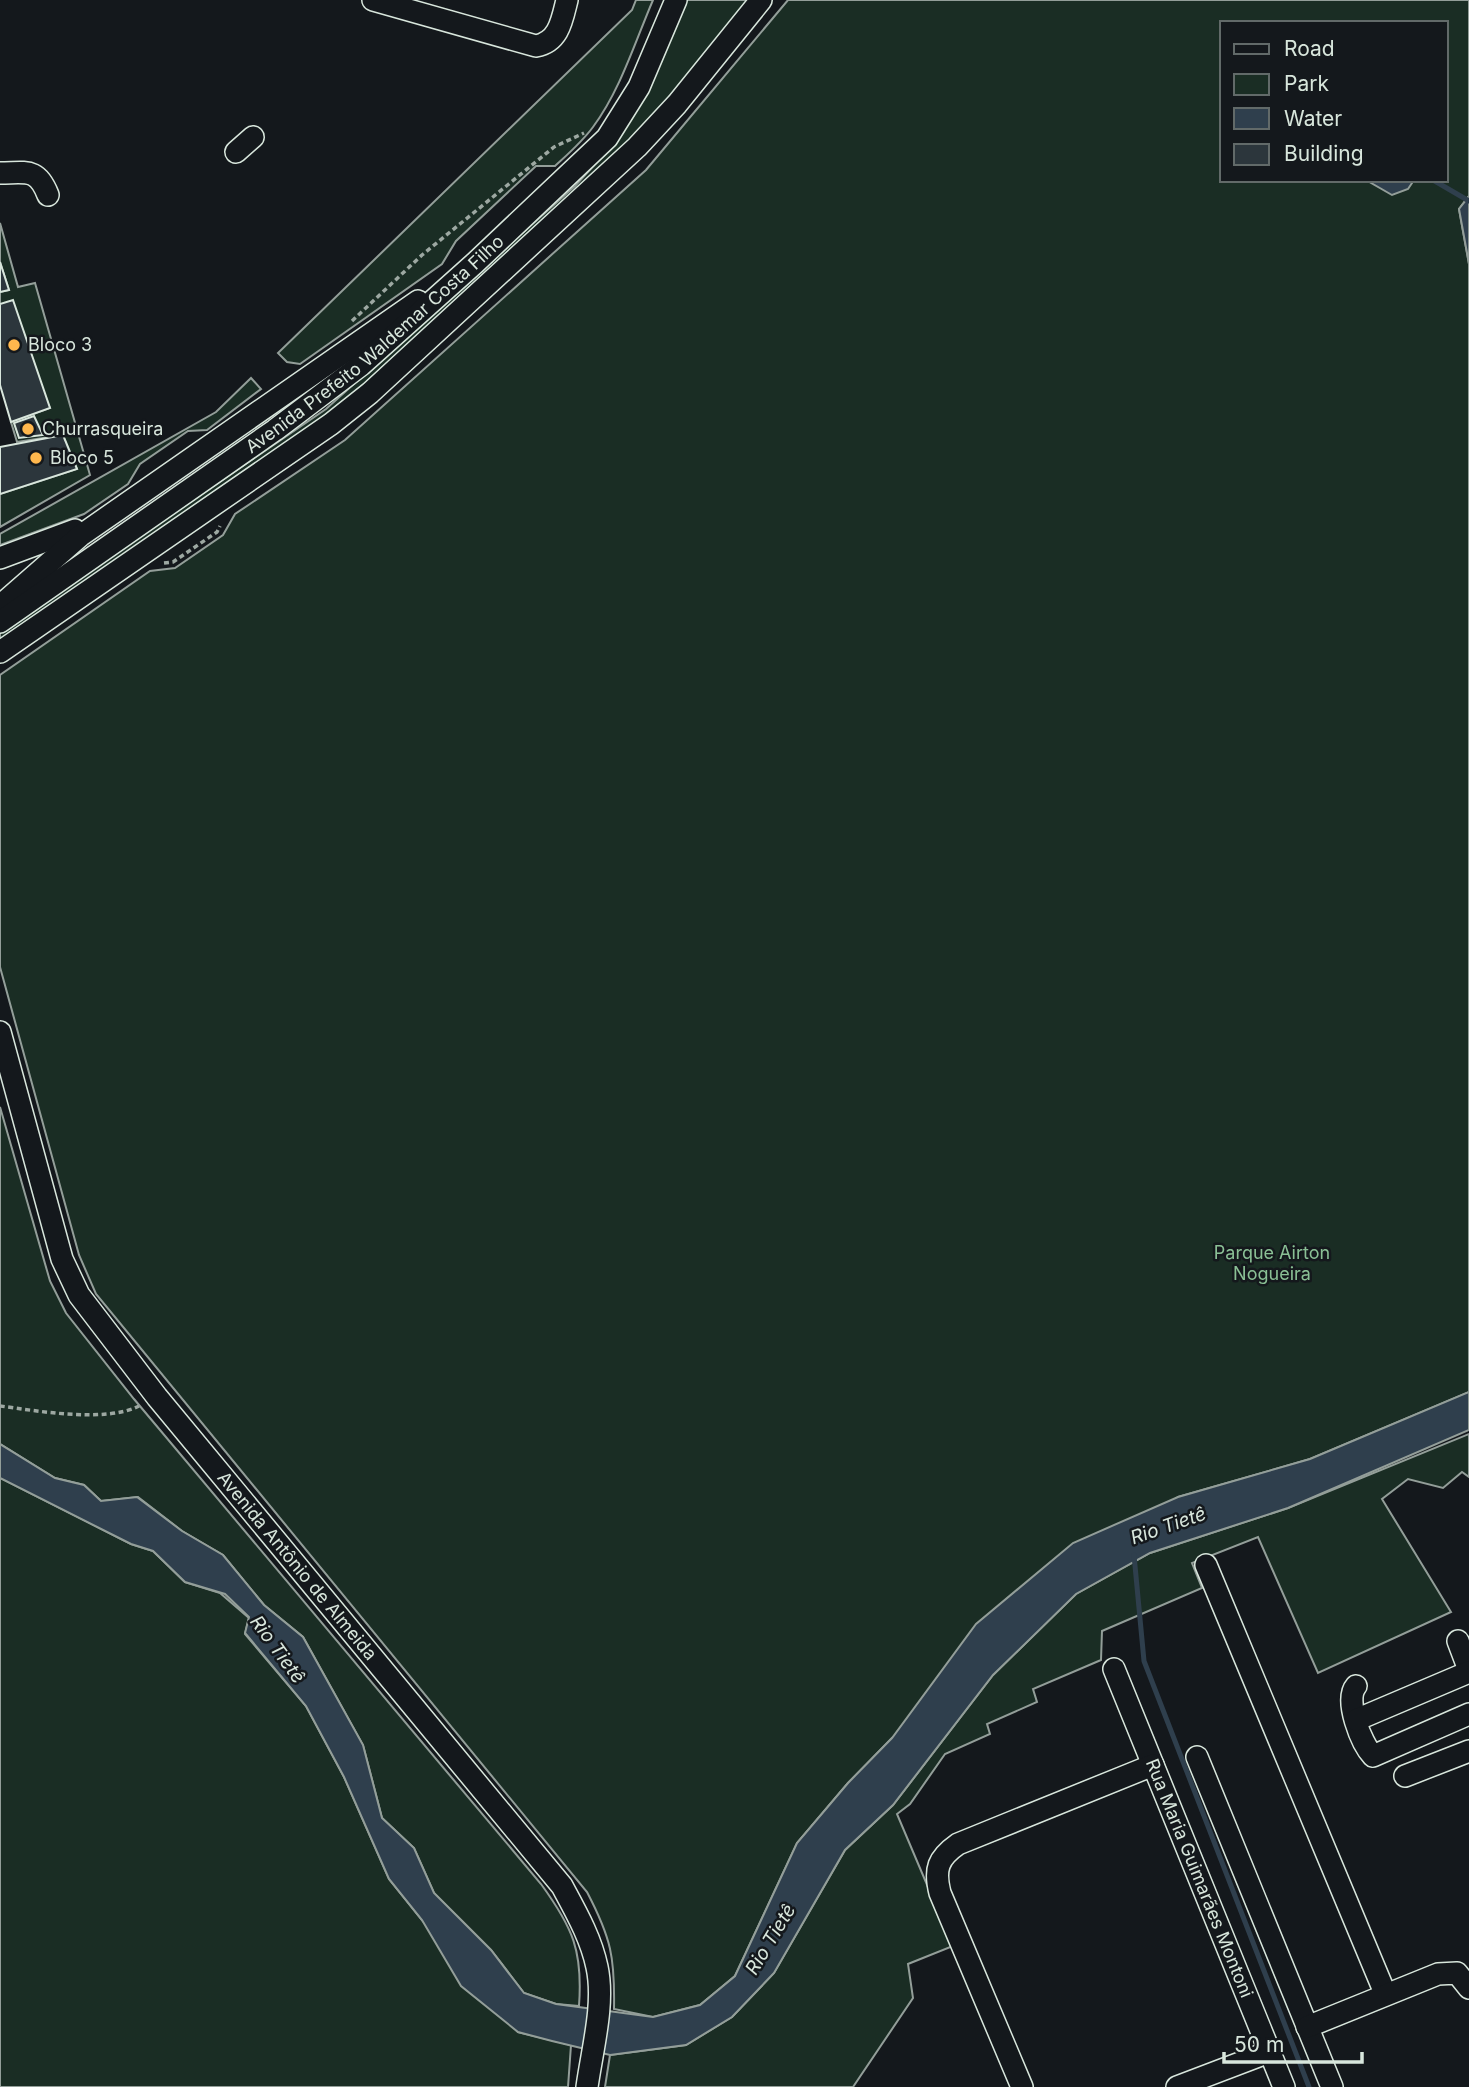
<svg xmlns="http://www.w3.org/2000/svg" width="1469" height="2087" font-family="Inter,sans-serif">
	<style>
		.green { fill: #1a2d24; stroke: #939e99; stroke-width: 2; fill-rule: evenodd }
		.water { fill: #2f3f4d; stroke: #939e99; stroke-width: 2 }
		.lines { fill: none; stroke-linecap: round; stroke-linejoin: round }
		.stream { stroke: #2f3f4d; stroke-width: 5 }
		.building { fill: #2c363c; stroke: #d8e6dc; stroke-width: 2 }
		.minor-casing { stroke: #d8e6dc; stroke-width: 24 }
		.path { stroke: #9da8a2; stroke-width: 3.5; stroke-dasharray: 5 3.5; stroke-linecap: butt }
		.minor { stroke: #14181c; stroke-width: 21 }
		.poi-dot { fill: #ffb74d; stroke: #14181c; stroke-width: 2.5 }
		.labels { text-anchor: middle; stroke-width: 5; stroke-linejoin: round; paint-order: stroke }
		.street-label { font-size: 18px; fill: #d8e6dc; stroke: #14181c }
		.poi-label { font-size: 18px; fill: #d8e6dc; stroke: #14181c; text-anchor: start }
		.park-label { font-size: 18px; fill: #8ac095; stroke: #14181c }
		.water-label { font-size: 19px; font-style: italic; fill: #d8e6dc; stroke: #14181c }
	</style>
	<rect width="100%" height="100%" fill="#14181c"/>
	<g class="green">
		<path d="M636 0H653C635 42 620 91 593 127 582 142 568 154 555 166H536L456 241 442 264 300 364 287 362 278 353 632 10Z"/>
		<path d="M685 0H749L648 125 329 416 0 642V632L326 409 575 186 610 148Z"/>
		<path d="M788 0H1469V196L1459 209 1469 264V1392L1310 1459 1178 1497 892 1738 848 1783 797 1843 735 1976 700 2005 653 2017 614 2009C615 1957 611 1938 587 1892L96 1294 79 1255 0 967V675L150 571 175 568 223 535 235 514 345 440 646 170ZM1222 23H1446V180H1222Z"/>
		<path d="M0 223 18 287 35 283 90 475 0 527V494L77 469 62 435 17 442 11 422 50 408 0 304V292L9 290 0 262Z"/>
		<path d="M251 378 261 389 207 430 188 431 140 464 128 484 84 514 0 545V534L216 412Z"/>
		<path d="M0 1107 50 1281 66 1313 134 1399 541 1884C573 1928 583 1951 579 2006L556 2004 524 1993 491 1950 434 1893 414 1848 382 1818 363 1745 303 1637 264 1605 223 1555 182 1531 138 1497 101 1501 84 1485 55 1478 0 1444Z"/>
		<path d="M1469 1434V1477L1462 1472 1443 1488 1408 1479 1382 1499 1451 1612 1318 1673 1258 1537 1192 1563 1202 1588 1102 1631 1101 1660 1033 1689 1037 1702 987 1724 990 1734 945 1754 910 1804 897 1814 953 1946 908 1964 913 1998 853 2087H605L610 2055 686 2045 732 2017 774 1973 845 1850 893 1805 993 1675 1076 1594 1150 1553 1288 1508Z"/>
		<path d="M0 1478 131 1544 153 1551 185 1582 220 1593 249 1618 245 1634 306 1706 344 1777 389 1879 422 1920 518 2032 571 2045 568 2087H0Z"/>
	</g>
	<g class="water">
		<path d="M1366 180H1414L1408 189 1392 195Z"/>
		<path d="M1469 196V264L1459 209Z"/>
		<path d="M1469 1392V1430L1288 1508 1150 1553 1076 1594 993 1675 893 1805 845 1850 774 1973 732 2017 686 2045 610 2055 552 2041 518 2032 461 1986 422 1920 389 1879 344 1777 306 1706 245 1633 249 1617 225 1594 185 1582 153 1551 131 1544 0 1478V1444L55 1478 84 1485 101 1501 137 1497 182 1531 223 1555 264 1605 303 1637 363 1745 382 1818 414 1848 434 1893 491 1950 524 1993 556 2004 653 2017 700 2005 735 1976 797 1843 848 1783 892 1738 976 1624 1073 1543 1178 1497 1310 1459Z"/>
	</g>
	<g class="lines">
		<g class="stream">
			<path d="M1433 180 1469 201"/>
			<path d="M1134 1555 1144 1661 1309 2087"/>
		</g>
	</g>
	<g class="building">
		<path d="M0 262 9 290 0 292Z"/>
		<path d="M13 300 50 408 11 422 0 385V304Z"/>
		<path d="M34 416 43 435 19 438 14 423Z"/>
		<path d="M63 435 77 469 0 494V447Z"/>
	</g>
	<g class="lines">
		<defs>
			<g id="minor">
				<path d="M373 0 536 46C559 42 562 20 567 0"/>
				<path d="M236 152 253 137"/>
				<path d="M0 173C26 173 37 167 48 195"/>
				<path d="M0 558 75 530"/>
				<path d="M0 606 80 536 418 301"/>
				<path id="s1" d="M0 622 275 430 361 365 475 263 607 138 639 87 676 0"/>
				<path d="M0 652 331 424 370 393 637 147 677 104 761 0"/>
				<path id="s2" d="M0 1032 62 1259 79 1295 157 1397 562 1886C576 1912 591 1938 597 1967 605 2004 592 2050 587 2087"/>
				<path d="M1206 1565 1385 1993"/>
				<path d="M1458 1641 1469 1670"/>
				<path id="s3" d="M1114 1669 1284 2087"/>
				<path d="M1356 1686C1344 1700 1361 1743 1373 1756L1469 1714"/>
				<path d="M1356 1720 1469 1672"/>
				<path d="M1197 1757 1332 2087"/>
				<path d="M1405 1776 1469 1751"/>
				<path d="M1307 2027 1438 1974 1457 1973 1469 1988"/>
				<path d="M1022 2087 940 1893C934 1869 938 1858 958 1844L1153 1765"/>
				<path d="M1177 2087 1269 2052"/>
			</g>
		</defs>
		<use href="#minor" class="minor-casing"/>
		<g class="path">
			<path d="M352 321 422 255 554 147 584 133"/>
			<path d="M164 563 173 562 217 532 220 526"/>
			<path d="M0 1406C38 1411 105 1423 139 1406"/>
		</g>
		<use href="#minor" class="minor"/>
	</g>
	<g class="poi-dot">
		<circle cx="14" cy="345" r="7"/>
		<circle cx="28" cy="429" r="7"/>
		<circle cx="36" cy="458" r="7"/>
	</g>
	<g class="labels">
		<g class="street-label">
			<text dy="6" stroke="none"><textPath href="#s1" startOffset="467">Avenida Prefeito Waldemar Costa Filho</textPath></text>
			<text dy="6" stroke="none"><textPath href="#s2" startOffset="623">Avenida Antônio de Almeida</textPath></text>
			<text dy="6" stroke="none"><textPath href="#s3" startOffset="226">Rua Maria Guimarães Montoni</textPath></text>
		</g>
		<g class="poi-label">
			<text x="28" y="351">Bloco 3</text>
			<text x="42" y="435">Churrasqueira</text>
			<text x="50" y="464">Bloco 5</text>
		</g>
		<g class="park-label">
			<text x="1272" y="1259">Parque Airton<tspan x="1272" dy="21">Nogueira</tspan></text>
		</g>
		<g class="water-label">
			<text transform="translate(1168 1525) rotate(-19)" y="7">Rio Tietê</text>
			<text transform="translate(278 1649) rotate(54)" y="7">Rio Tietê</text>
			<text transform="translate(770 1939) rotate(-59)" y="7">Rio Tietê</text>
		</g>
	</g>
	<rect x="1220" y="21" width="228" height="161" fill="#14181c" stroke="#626a69" stroke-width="2"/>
	<rect x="1234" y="44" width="35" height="10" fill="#14181c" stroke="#626a69" stroke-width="2"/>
	<text x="1284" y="56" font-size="21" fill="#d8e6dc">Road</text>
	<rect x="1234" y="74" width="35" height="21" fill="#1a2d24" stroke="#626a69" stroke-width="2"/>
	<text x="1284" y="91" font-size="21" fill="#d8e6dc">Park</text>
	<rect x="1234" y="108" width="35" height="21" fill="#2f3f4d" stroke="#626a69" stroke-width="2"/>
	<text x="1284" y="126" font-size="21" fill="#d8e6dc">Water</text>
	<rect x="1234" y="144" width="35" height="21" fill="#2c363c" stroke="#626a69" stroke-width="2"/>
	<text x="1284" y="161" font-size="21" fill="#d8e6dc">Building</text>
	<path d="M1224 2052v10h138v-10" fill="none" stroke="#d8e6dc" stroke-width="3.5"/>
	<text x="1234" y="2052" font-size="21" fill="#d8e6dc" stroke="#14181c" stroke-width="5" paint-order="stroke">50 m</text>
</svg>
